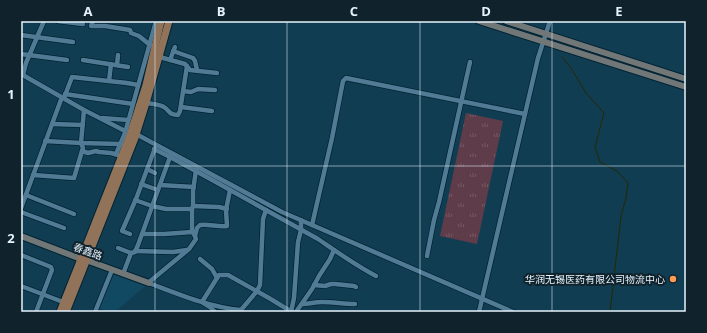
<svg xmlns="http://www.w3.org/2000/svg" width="707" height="333" font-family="'Open Sans','Noto Sans SC',sans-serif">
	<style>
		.built { fill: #114862 }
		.grass { fill: url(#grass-tufts) }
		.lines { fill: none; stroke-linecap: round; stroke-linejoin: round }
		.stream { stroke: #252900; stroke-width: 1 }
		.street-casing { stroke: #022333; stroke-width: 6 }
		.secondary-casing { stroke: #022333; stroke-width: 8 }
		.primary-casing { stroke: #022333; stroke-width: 9 }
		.street { stroke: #517b94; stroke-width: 4.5 }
		.secondary { stroke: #717776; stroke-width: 6 }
		.primary { stroke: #917359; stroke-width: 7 }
		.grid { fill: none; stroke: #e6f3fc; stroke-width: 1; stroke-opacity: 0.55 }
		.poi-dot { fill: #fd9d55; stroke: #10222c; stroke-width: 1.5 }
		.labels { text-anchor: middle; stroke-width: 4; stroke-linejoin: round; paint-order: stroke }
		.street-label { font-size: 10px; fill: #e6f3fc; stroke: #10222c }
		.poi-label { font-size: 10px; fill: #e6f3fc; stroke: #10222c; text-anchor: end }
		.neatline { fill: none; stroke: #e6f3fc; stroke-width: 1.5 }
		.grid-label { font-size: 13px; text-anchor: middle; font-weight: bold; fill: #e6f3fc }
	</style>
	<defs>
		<pattern id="grass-tufts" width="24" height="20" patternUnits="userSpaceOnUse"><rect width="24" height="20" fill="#5f3c49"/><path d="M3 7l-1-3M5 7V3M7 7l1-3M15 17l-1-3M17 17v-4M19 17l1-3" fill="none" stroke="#765964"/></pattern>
	</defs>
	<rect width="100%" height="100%" fill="#113d53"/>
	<path class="built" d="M114 274 145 286 115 312H109L99 308Z"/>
	<path class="grass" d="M466 113 503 121 477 244 440 236Z"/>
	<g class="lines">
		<g class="stream">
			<path d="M542 23V21"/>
			<path d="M562 57 571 68 586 93 604 113 595 147 600 162 617 171 628 183 626 198 621 216 610 312"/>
		</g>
		<defs>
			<g id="street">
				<path d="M58 21 83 24"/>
				<path d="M93 21 91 26H105L130 30 131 33 139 36 150 45"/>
				<path d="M21 35 73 42"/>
				<path d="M173 51 193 58 195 61 197 70"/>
				<path d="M21 54 67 60"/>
				<path d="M156 56 185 64 190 70 217 73"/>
				<path d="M83 60 128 67"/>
				<path d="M170 60 175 47"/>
				<path d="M117 65 118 55"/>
				<path d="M21 74 84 110 125 131"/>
				<path d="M23 75 26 63 44 21"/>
				<path d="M109 81 111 64"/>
				<path d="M183 91 191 92 198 89 215 90"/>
				<path d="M65 94 133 104"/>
				<path d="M64 98 72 77 127 83 138 85"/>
				<path d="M147 103C152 104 159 104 164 107 170 111 169 115 178 115L180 111 187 66"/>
				<path d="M181 107 212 111"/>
				<path d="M84 110 81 143 83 148 82 151 88 153 96 151 99 152 111 153 118 155"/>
				<path d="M102 118 128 120"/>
				<path d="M52 124 83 125"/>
				<path d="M136 134 282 212 513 312"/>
				<path d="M45 141 81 143 121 144"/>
				<path d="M154 149 170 157 214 181 318 239C337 252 355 265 376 276"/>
				<path d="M116 154 125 133 156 21"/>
				<path d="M147 169 155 173"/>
				<path d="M33 175 74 178 82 151"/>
				<path d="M141 184 158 190"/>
				<path d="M160 185 194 187"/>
				<path d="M26 195 74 214"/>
				<path d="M135 200 152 206 166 209H192"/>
				<path d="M193 206 219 207 227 209"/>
				<path d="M21 208 62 97"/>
				<path d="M21 212 64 228"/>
				<path d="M312 225 332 138 343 81 346 78 525 114"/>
				<path d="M130 234 122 231 136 199 155 148"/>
				<path d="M142 234H164L192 232"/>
				<path d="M195 236 197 228 200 225C209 224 218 227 227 226L226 210 230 190"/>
				<path d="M118 248 131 253"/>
				<path d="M135 251 173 252 187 250"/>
				<path d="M21 255 51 267 52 270 36 312"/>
				<path d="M427 256 434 220 439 202 470 62"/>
				<path d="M200 259 212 269 217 278"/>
				<path d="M123 274 131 253 135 252 138 245 170 157"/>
				<path d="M148 283 189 249 196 239 194 234 192 232V209L193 206V191L196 170"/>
				<path d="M149 283C178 294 209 307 241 310L257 291 260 285 263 219 266 210"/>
				<path d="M314 285 325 286 331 284H335L354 286 356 287"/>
				<path d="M21 286 63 302"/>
				<path d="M302 304C308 304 316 302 322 302 333 302 344 304 355 304"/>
				<path d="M95 312 112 270"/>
				<path d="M215 312 210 307 202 302 217 278 219 275H228L269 298 292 312"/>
				<path d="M291 312 294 298 298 242 301 230V220"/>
				<path d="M296 312 312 289 319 276 330 259 334 250"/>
				<path d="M479 312 538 58 550 21"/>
			</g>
			<g id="secondary">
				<path d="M479 21 686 87"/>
				<path d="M506 21 686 79"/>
				<path d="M21 236 81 259 86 260 149 283"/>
			</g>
			<g id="primary">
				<path d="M60 312 130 135 146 85 161 21"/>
				<path d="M66 312 135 138 146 103 169 21"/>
			</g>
		</defs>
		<use href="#street" class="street-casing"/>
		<use href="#secondary" class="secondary-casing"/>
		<use href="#primary" class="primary-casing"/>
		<use href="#street" class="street"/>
		<use href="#secondary" class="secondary"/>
		<use href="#primary" class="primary"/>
	</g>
	<path class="grid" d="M155 21V312M287 21V312M420 21V312M552 21V312M21 166H686"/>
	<circle class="poi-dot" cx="673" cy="279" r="4"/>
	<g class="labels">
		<g class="street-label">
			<text transform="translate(88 251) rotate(20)" y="4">春鑫路</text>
		</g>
		<g class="poi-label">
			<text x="665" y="283">华润无锡医药有限公司物流中心</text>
		</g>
	</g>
	<rect width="707" height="333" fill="none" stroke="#10222c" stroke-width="44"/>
	<rect x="22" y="22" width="663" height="289" class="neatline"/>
	<g class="grid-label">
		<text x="88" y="16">A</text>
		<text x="221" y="16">B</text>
		<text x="354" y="16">C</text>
		<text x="486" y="16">D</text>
		<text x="619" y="16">E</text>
		<text x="11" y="99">1</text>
		<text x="11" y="243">2</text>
	</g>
</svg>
